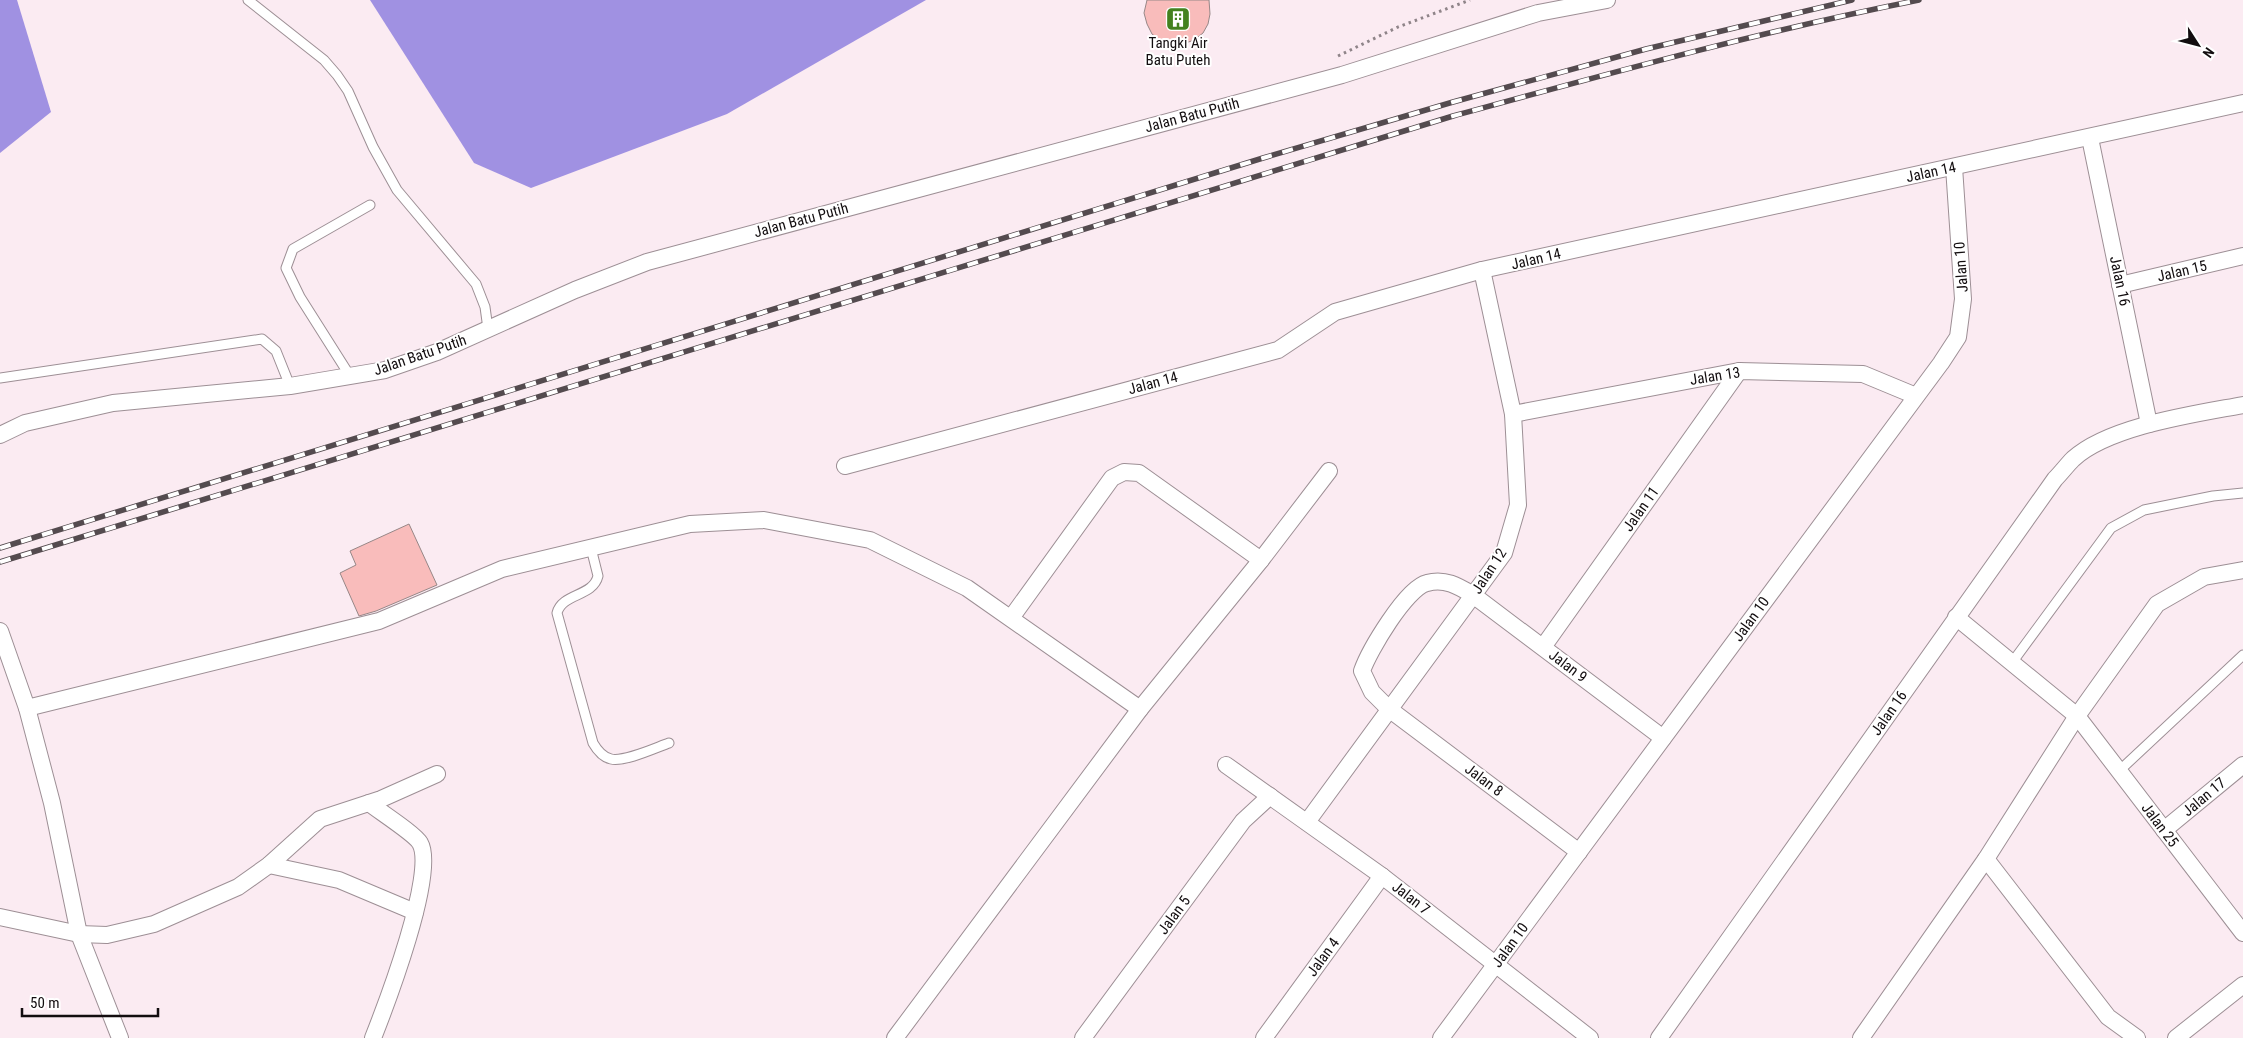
<svg xmlns="http://www.w3.org/2000/svg" width="2243" height="1038" font-family="'Roboto Condensed',sans-serif">
	<style>
		.water { fill: #a091e2 }
		.building { fill: #f9bcbb; stroke: #978787 }
		.lines { fill: none; stroke-linecap: round; stroke-linejoin: round }
		.lane-casing { stroke: #9d8f95; stroke-width: 11 }
		.street-casing { stroke: #9d8f95; stroke-width: 18 }
		.path { stroke: #8f8489; stroke-width: 3; stroke-dasharray: 2.5 4; stroke-linecap: butt }
		.lane { stroke: #fff; stroke-width: 9 }
		.street { stroke: #fff; stroke-width: 16 }
		.rail-casing { stroke: #544b4f; stroke-width: 5.5 }
		.rail { stroke: #fff; stroke-width: 4; stroke-dasharray: 11; stroke-linecap: butt }
		.labels { text-anchor: middle; stroke-width: 4; stroke-linejoin: round; paint-order: stroke }
		.poi-label { font-size: 15px; fill: #120d0f; stroke: #fff }
		.street-label { font-size: 15px; fill: #120d0f; stroke: #fff }
	</style>
	<rect width="100%" height="100%" fill="#fbebf2"/>
	<g class="water">
		<path d="M0 0H17L51 112 0 153Z"/>
		<path d="M370 0H926L727 114 531 188 474 163Z"/>
	</g>
	<g class="building">
		<path d="M1147 0H1209L1210 14 1208 24 1203 33 1194 40 1183 44H1172L1161 41 1152 34 1147 24 1144 13Z"/>
		<path d="M409 524 437 585 376 611 359 616 340 573 356 565 350 551Z"/>
	</g>
	<g class="lines">
		<defs>
			<g id="lane">
				<path d="M248 0 324 60 337 75 348 91 373 147 397 190 476 284 485 307 488 329"/>
				<path d="M350 376 300 297 286 268 293 249 370 205"/>
				<path d="M0 378 262 339 276 351 290 386"/>
				<path d="M591 548 598 576C593 597 562 593 557 613L593 743C597 750 602 757 611 759 625 762 655 748 669 743"/>
				<path d="M2011 664 2111 528 2144 510 2213 496 2243 493"/>
				<path d="M2119 771 2243 655"/>
			</g>
			<g id="street">
				<path d="M2090 138 2149 424"/>
				<path d="M2120 285 2243 256"/>
				<path d="M1513 414 1739 371 1863 374 1916 396"/>
				<path d="M0 435 25 423 113 403 290 386 385 370 437 352 575 290 647 262 1342 75 1538 13 1607 0"/>
				<path d="M845 466 1278 350 1335 312 1482 270 2243 103"/>
				<path d="M1956 617 2077 716 2243 933"/>
				<path d="M1011 618 1112 478 1124 472 1139 473 1261 560"/>
				<path d="M0 631 27 708 52 803 79 934 120 1038"/>
				<path d="M1543 647 1739 371"/>
				<path d="M27 708 379 621 502 569 690 524 764 520 870 540 967 588 1140 709"/>
				<path d="M1226 765 1382 876 1590 1038"/>
				<path d="M369 803C379 811 415 834 420 843 437 872 386 1005 373 1038"/>
				<path d="M1307 822 1504 553 1518 505 1513 414 1482 270"/>
				<path d="M2164 830 2243 765"/>
				<path d="M1579 852 1389 709 1372 692 1362 671C1369 651 1406 588 1427 583 1445 578 1458 586 1473 595L1663 738"/>
				<path d="M1986 859 2108 1017 2137 1038"/>
				<path d="M269 865 339 880 415 912"/>
				<path d="M0 917 79 934 107 935 154 924 238 887 269 865 320 819 381 799 437 774"/>
				<path d="M895 1038 1140 709 1261 560 1329 471"/>
				<path d="M1083 1038 1243 821 1270 796"/>
				<path d="M1264 1038 1382 876"/>
				<path d="M1441 1038 1941 363 1958 337 1963 299 1954 167"/>
				<path d="M1659 1038 2055 479C2061 473 2067 465 2073 459 2109 426 2195 414 2243 405"/>
				<path d="M1861 1038 1986 859 2077 716 2157 604 2204 577 2243 570"/>
				<path d="M2176 1038 2243 985"/>
			</g>
		</defs>
		<use href="#lane" class="lane-casing"/>
		<use href="#street" class="street-casing"/>
		<path class="path" d="M1338 56 1398 27 1470 0"/>
		<use href="#lane" class="lane"/>
		<use href="#street" class="street"/>
		<defs>
			<g id="rail">
				<path d="M0 548 1263 158 1453 102 1646 49 1852 0"/>
				<path d="M0 562 1453 116C1607 74 1762 31 1919 0"/>
			</g>
		</defs>
		<use href="#rail" class="rail-casing"/>
		<use href="#rail" class="rail"/>
	</g>
	<defs>
		<symbol id="building-square" viewBox="-11 -11 22 22"><rect x="-9" y="-9" width="18" height="18" rx="4" fill="#43811f" stroke="#fff"/><path d="M-4-6H4V6H1V3H-1V6H-4ZM-2.5-4.3h1.7v1.8h-1.7ZM.8-4.3h1.7v1.8H.8ZM-2.5-1h1.7V.8h-1.7ZM.8-1h1.7V.8H.8Z" fill="#fff"/></symbol>
	</defs>
	<g fill-rule="evenodd">
		<use href="#building-square" x="1164" y="5" width="28" height="28"/>
	</g>
	<g class="labels">
		<g class="poi-label">
			<text x="1178" y="48">Tangki Air<tspan x="1178" dy="17">Batu Puteh</tspan></text>
		</g>
		<g class="street-label">
			<text transform="translate(1192 115) rotate(-15)" y="5">Jalan Batu Putih</text>
			<text transform="translate(1931 172) rotate(-12)" y="5">Jalan 14</text>
			<text transform="translate(801 220) rotate(-15)" y="5">Jalan Batu Putih</text>
			<text transform="translate(1536 259) rotate(-13)" y="5">Jalan 14</text>
			<text transform="translate(1961 267) rotate(-94)" y="5">Jalan 10</text>
			<text transform="translate(2182 271) rotate(-13)" y="5">Jalan 15</text>
			<text transform="translate(2120 281) rotate(78)" y="5">Jalan 16</text>
			<text transform="translate(420 355) rotate(-19)" y="5">Jalan Batu Putih</text>
			<text transform="translate(1715 376) rotate(-9)" y="5">Jalan 13</text>
			<text transform="translate(1153 383) rotate(-15)" y="5">Jalan 14</text>
			<text transform="translate(1641 509) rotate(-55)" y="5">Jalan 11</text>
			<text transform="translate(1489 571) rotate(-57)" y="5">Jalan 12</text>
			<text transform="translate(1751 619) rotate(-54)" y="5">Jalan 10</text>
			<text transform="translate(1568 666) rotate(37)" y="5">Jalan 9</text>
			<text transform="translate(1889 713) rotate(-55)" y="5">Jalan 16</text>
			<text transform="translate(1484 780) rotate(37)" y="5">Jalan 8</text>
			<text transform="translate(2204 797) rotate(-40)" y="5">Jalan 17</text>
			<text transform="translate(2160 825) rotate(53)" y="5">Jalan 25</text>
			<text transform="translate(1411 898) rotate(38)" y="5">Jalan 7</text>
			<text transform="translate(1174 915) rotate(-54)" y="5">Jalan 5</text>
			<text transform="translate(1510 945) rotate(-54)" y="5">Jalan 10</text>
			<text transform="translate(1323 957) rotate(-54)" y="5">Jalan 4</text>
		</g>
	</g>
	<g transform="translate(2198 45) rotate(126)" stroke="#ffffff" stroke-width="4" paint-order="stroke">
	<path d="M0-4L9 19L0 12L-9 19Z" fill="#120d0f"/>
	<text y="-8" font-size="14" font-weight="bold" text-anchor="middle" fill="#120d0f">N</text>
	</g>
	<path d="M22 1008v8h136v-8" fill="none" stroke="#120d0f" stroke-width="2.5"/>
	<text x="30" y="1008" font-size="15" fill="#120d0f" stroke="#ffffff" stroke-width="4" paint-order="stroke">50 m</text>
</svg>
